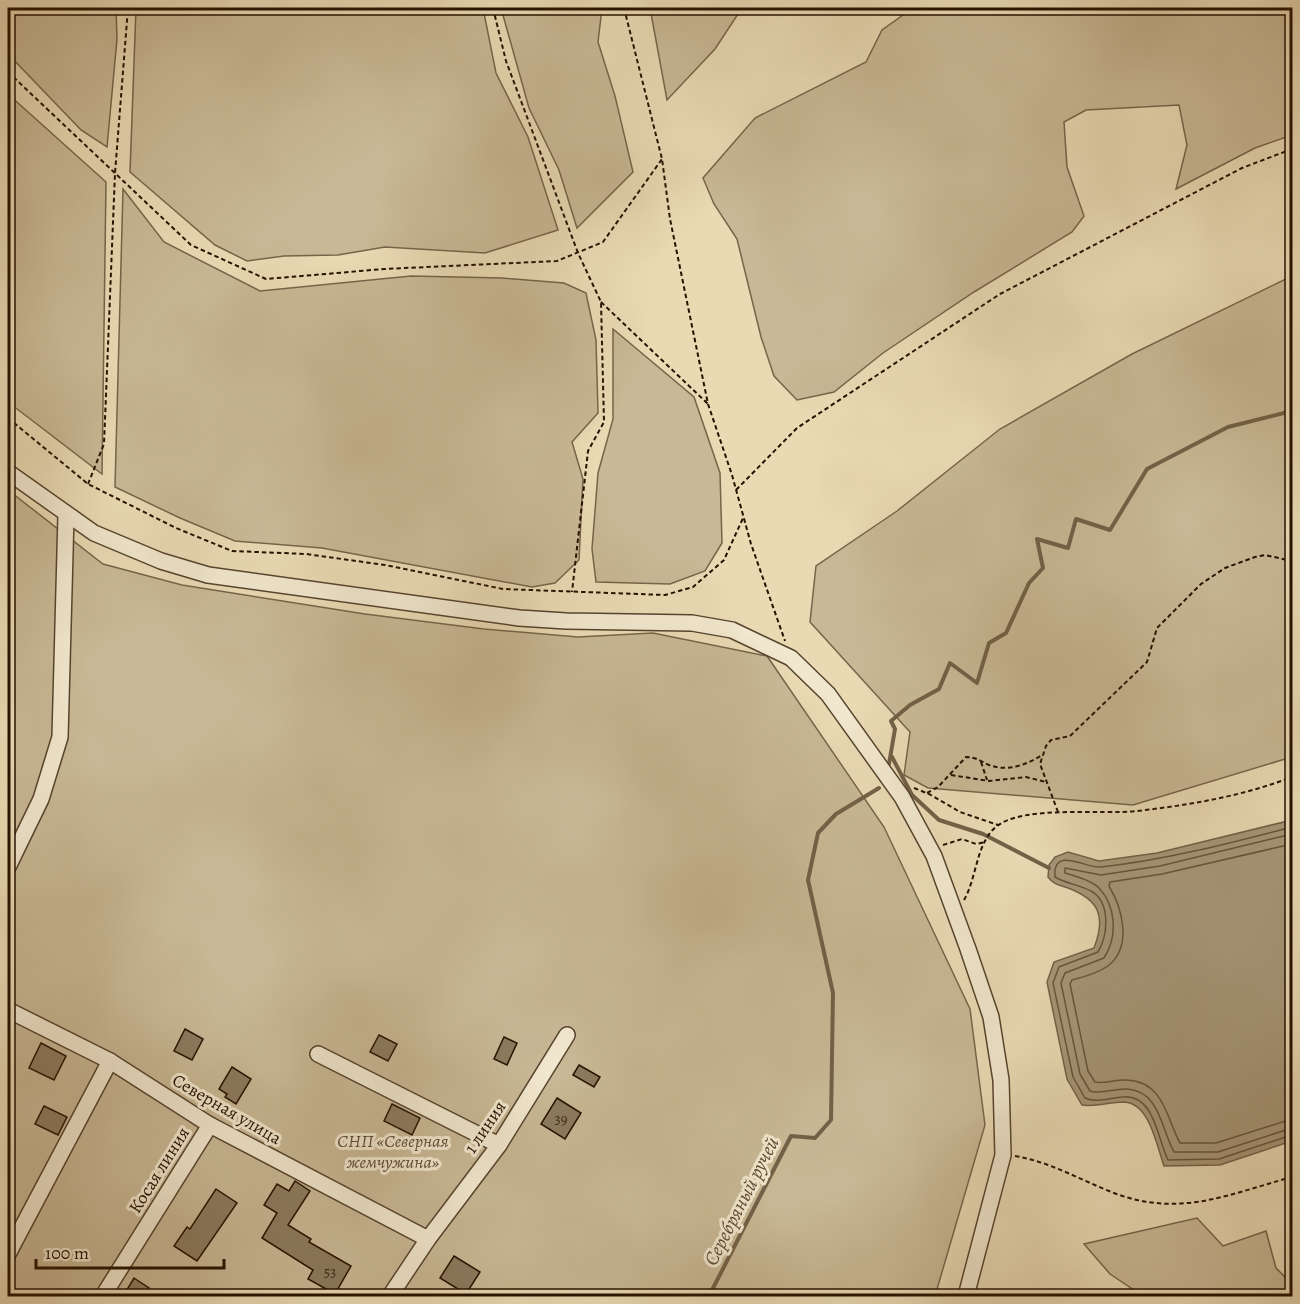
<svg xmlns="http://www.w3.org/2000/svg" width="1300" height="1304" font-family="Alegreya,serif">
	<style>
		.green { fill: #c8b895; stroke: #76644a; stroke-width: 1.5 }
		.water { fill: #a69677; stroke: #726147; stroke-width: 1.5 }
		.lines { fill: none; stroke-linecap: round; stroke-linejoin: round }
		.shore { stroke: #66543c; stroke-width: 1.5 }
		.stream { stroke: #726147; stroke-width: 4 }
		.building { fill: #8b7a5e; stroke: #251100; stroke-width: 1.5 }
		.minor-casing { stroke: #56432d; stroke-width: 18 }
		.path { stroke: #251100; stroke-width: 2; stroke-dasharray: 4.5 3; stroke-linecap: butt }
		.minor { stroke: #f1e7ce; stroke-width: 15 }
		.labels { text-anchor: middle; stroke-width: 6; stroke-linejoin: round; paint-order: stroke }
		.number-label { font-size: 15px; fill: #3e2b18 }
		.street-label { font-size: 18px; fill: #251100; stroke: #f1e7ce }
		.park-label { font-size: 18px; font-style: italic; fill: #5e4b34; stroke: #f1e7ce }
		.water-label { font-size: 20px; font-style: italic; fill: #5f4d36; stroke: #f1e7ce }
	</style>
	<rect width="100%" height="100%" fill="#e9dab4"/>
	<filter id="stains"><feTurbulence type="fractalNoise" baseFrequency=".00333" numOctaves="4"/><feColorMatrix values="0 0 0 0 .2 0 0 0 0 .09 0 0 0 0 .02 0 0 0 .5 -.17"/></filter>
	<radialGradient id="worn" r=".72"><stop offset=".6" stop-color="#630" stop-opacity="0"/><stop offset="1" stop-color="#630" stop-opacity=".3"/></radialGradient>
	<g class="green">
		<path d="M8 8H116L117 39 107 147 81 130 8 54Z"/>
		<path d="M136 8H483L496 73 528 137 558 230 485 253 385 247 338 255 284 256 247 261 215 245 130 172Z"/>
		<path d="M501 8H602L598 42 615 96 633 172 577 228 559 170 529 108Z"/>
		<path d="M650 8H742L715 49 667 100Z"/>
		<path d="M913 8H1095L1100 12 1102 8H1292V135L1255 148 1176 189 1187 145 1179 105 1086 110 1064 122 1067 167 1084 216 1072 232 974 292 883 353 834 392 797 400 774 376 761 337 737 239 714 204 703 178 755 118 866 62 882 30Z"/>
		<path d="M8 94 106 182 102 474 8 402Z"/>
		<path d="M123 189 164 242 260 291 411 276 502 278 564 283 586 293 596 340 598 413 572 442 583 479 579 560 555 583 532 587 322 548 235 541 180 518 115 487Z"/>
		<path d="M1292 276V757L1133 805 928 788 904 775 910 732 810 622 816 566 897 511 1000 429 1132 354Z"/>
		<path d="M613 329 694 397 720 473 722 543 705 571 670 584 596 582 592 549 598 473 613 419Z"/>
		<path d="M8 490 103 564 182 585 365 614 484 629 578 637 653 633 767 656 884 827 970 1009 985 1125 935 1296H8Z"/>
		<path d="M1197 1218 1223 1246 1266 1231 1276 1268 1292 1284V1296H1143L1110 1274 1084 1244Z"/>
	</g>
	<path class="water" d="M1292 820V1141L1220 1165 1164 1166C1157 1147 1150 1103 1124 1102 1109 1102 1097 1107 1082 1105L1067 1079 1047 982 1054 962 1094 948C1106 917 1100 900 1068 888 1060 885 1054 885 1048 877L1049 865 1055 857 1068 852 1099 861 1157 853Z"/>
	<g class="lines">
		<g class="shore">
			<path d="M1292 827C1230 843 1166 860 1101 867 1087 869 1052 845 1055 877 1065 883 1079 885 1091 891 1111 902 1108 935 1098 952L1059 967 1053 983 1073 1077 1085 1098C1096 1103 1110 1098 1122 1097 1155 1094 1157 1138 1168 1160L1219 1159 1292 1135"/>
			<path d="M1292 834 1160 866 1101 875 1065 868V873C1075 876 1092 880 1099 888 1116 906 1118 937 1104 958L1065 973 1061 983 1080 1074 1090 1091C1101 1095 1115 1088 1127 1089 1160 1091 1161 1129 1174 1152H1218L1292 1128"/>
			<path d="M1292 844 1162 874 1110 882 1109 886C1122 908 1133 946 1108 966 1098 973 1084 977 1072 980L1070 984 1088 1071 1095 1082C1105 1084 1116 1079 1127 1080 1164 1082 1166 1117 1180 1143H1216L1292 1119"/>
		</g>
		<g class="stream">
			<path d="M892 757 912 795 939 820 983 834 1049 868"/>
			<path d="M889 764 895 729 891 721 910 705 939 689 950 663 977 683 989 643 1006 633 1029 583 1043 568 1037 539 1068 548 1076 519 1110 530 1147 469 1228 427 1292 411"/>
			<path d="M709 1296 791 1136 815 1138 831 1120 833 993 808 880 818 833 836 814 879 788"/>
		</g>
	</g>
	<g class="building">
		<path d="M185 1029 203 1039 192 1060 174 1051Z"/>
		<path d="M379 1035 397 1044 388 1061 370 1052Z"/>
		<path d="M504 1037 517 1043 507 1065 494 1059Z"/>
		<path d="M41 1043 66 1056 54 1080 29 1068Z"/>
		<path d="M579 1065 600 1077 594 1087 573 1075Z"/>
		<path d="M232 1067 251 1079 236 1104 225 1097 227 1094 219 1089Z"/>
		<path d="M557 1098 581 1113 565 1139 541 1124Z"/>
		<path d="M392 1104 420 1118 412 1135 384 1121Z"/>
		<path d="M44 1106 67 1117 58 1135 35 1124Z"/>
		<path d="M295 1181 310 1191 288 1225 311 1239 309 1242 351 1266 335 1294 308 1279 313 1270 262 1238 277 1213 264 1205 277 1184 289 1191Z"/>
		<path d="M216 1189 237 1203 197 1261 174 1246 187 1227 190 1229Z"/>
		<path d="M454 1256 480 1272 466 1294 440 1278Z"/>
		<path d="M134 1278 149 1288 144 1296H130L125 1293Z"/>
	</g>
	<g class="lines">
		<defs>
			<g id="minor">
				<path d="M8 472 94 533 161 561 208 575 519 618 566 621 692 623 732 630 791 658 828 694 902 797 934 856 968 949 991 1017 1001 1080 1003 1155 966 1296"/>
				<path d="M8 867 41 799 60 737 66 515"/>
				<path d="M8 1010 110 1061 210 1125 428 1239"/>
				<path d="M318 1054 499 1145"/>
				<path d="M8 1254 110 1061"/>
				<path d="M103 1296 210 1125"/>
				<path d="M390 1296 428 1239 499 1145 567 1035"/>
			</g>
		</defs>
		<use href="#minor" class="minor-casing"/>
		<g class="path">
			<path d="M493 8 506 61 578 253 601 302 604 422 588 451 572 592"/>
			<path d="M624 8 662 159 670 219 708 404 732 475 751 544 785 641"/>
			<path d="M8 72 191 245 266 279 384 269 557 261 603 242 662 159"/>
			<path d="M601 302 708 404"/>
			<path d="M8 418 88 484 176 528 232 551 306 554 385 565 503 589 665 595 693 587 724 560 743 518"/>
			<path d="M88 484 104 444 115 173 128 8"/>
			<path d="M736 490 797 428 1000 294 1242 168 1292 149"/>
			<path d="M981 762 987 780"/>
			<path d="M951 775 989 781 1026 777 1046 782"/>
			<path d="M914 788 929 794 960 812 998 825"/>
			<path d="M927 793 938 787 966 757C976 757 980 761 989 765 1008 772 1026 765 1042 755"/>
			<path d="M1058 812 1040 764 1046 746 1051 740 1070 736 1147 662 1157 628 1201 584 1225 568 1255 557 1265 555 1292 561"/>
			<path d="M943 845 962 839 976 844 985 842"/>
			<path d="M964 900C977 878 976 842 997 826 1024 805 1102 815 1137 811 1190 805 1243 796 1292 777"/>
			<path d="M1015 1156C1051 1162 1080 1180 1114 1193 1180 1218 1229 1194 1292 1177"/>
		</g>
		<use href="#minor" class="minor"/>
	</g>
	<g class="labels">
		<g class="number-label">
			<text x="561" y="1124">39</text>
			<text x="330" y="1277">53</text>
		</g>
		<g class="street-label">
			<text transform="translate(227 1109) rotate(30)" y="6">Северная улица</text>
			<text transform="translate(485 1127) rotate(-56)" y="6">1 линия</text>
			<text transform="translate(159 1170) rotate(-58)" y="6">Косая линия</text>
		</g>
		<g class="park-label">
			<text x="393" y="1147">СНП «Северная<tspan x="393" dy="21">жемчужина»</tspan></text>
		</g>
		<g class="water-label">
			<text transform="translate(741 1201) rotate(-63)" y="7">Серебряный ручей</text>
		</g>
	</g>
	<rect width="1300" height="1304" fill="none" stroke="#e9dab4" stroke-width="30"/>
	<rect x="9" y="9" width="1282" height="1286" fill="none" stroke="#251100" stroke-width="3"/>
	<rect x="15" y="15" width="1270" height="1274" fill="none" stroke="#251100" stroke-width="1.5"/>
	<path d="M36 1259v9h188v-9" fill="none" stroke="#251100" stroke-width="3"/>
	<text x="45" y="1259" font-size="18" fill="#251100" stroke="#f1e7ce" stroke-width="4.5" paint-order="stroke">100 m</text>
	<rect width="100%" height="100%" filter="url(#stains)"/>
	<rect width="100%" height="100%" fill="url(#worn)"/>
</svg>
